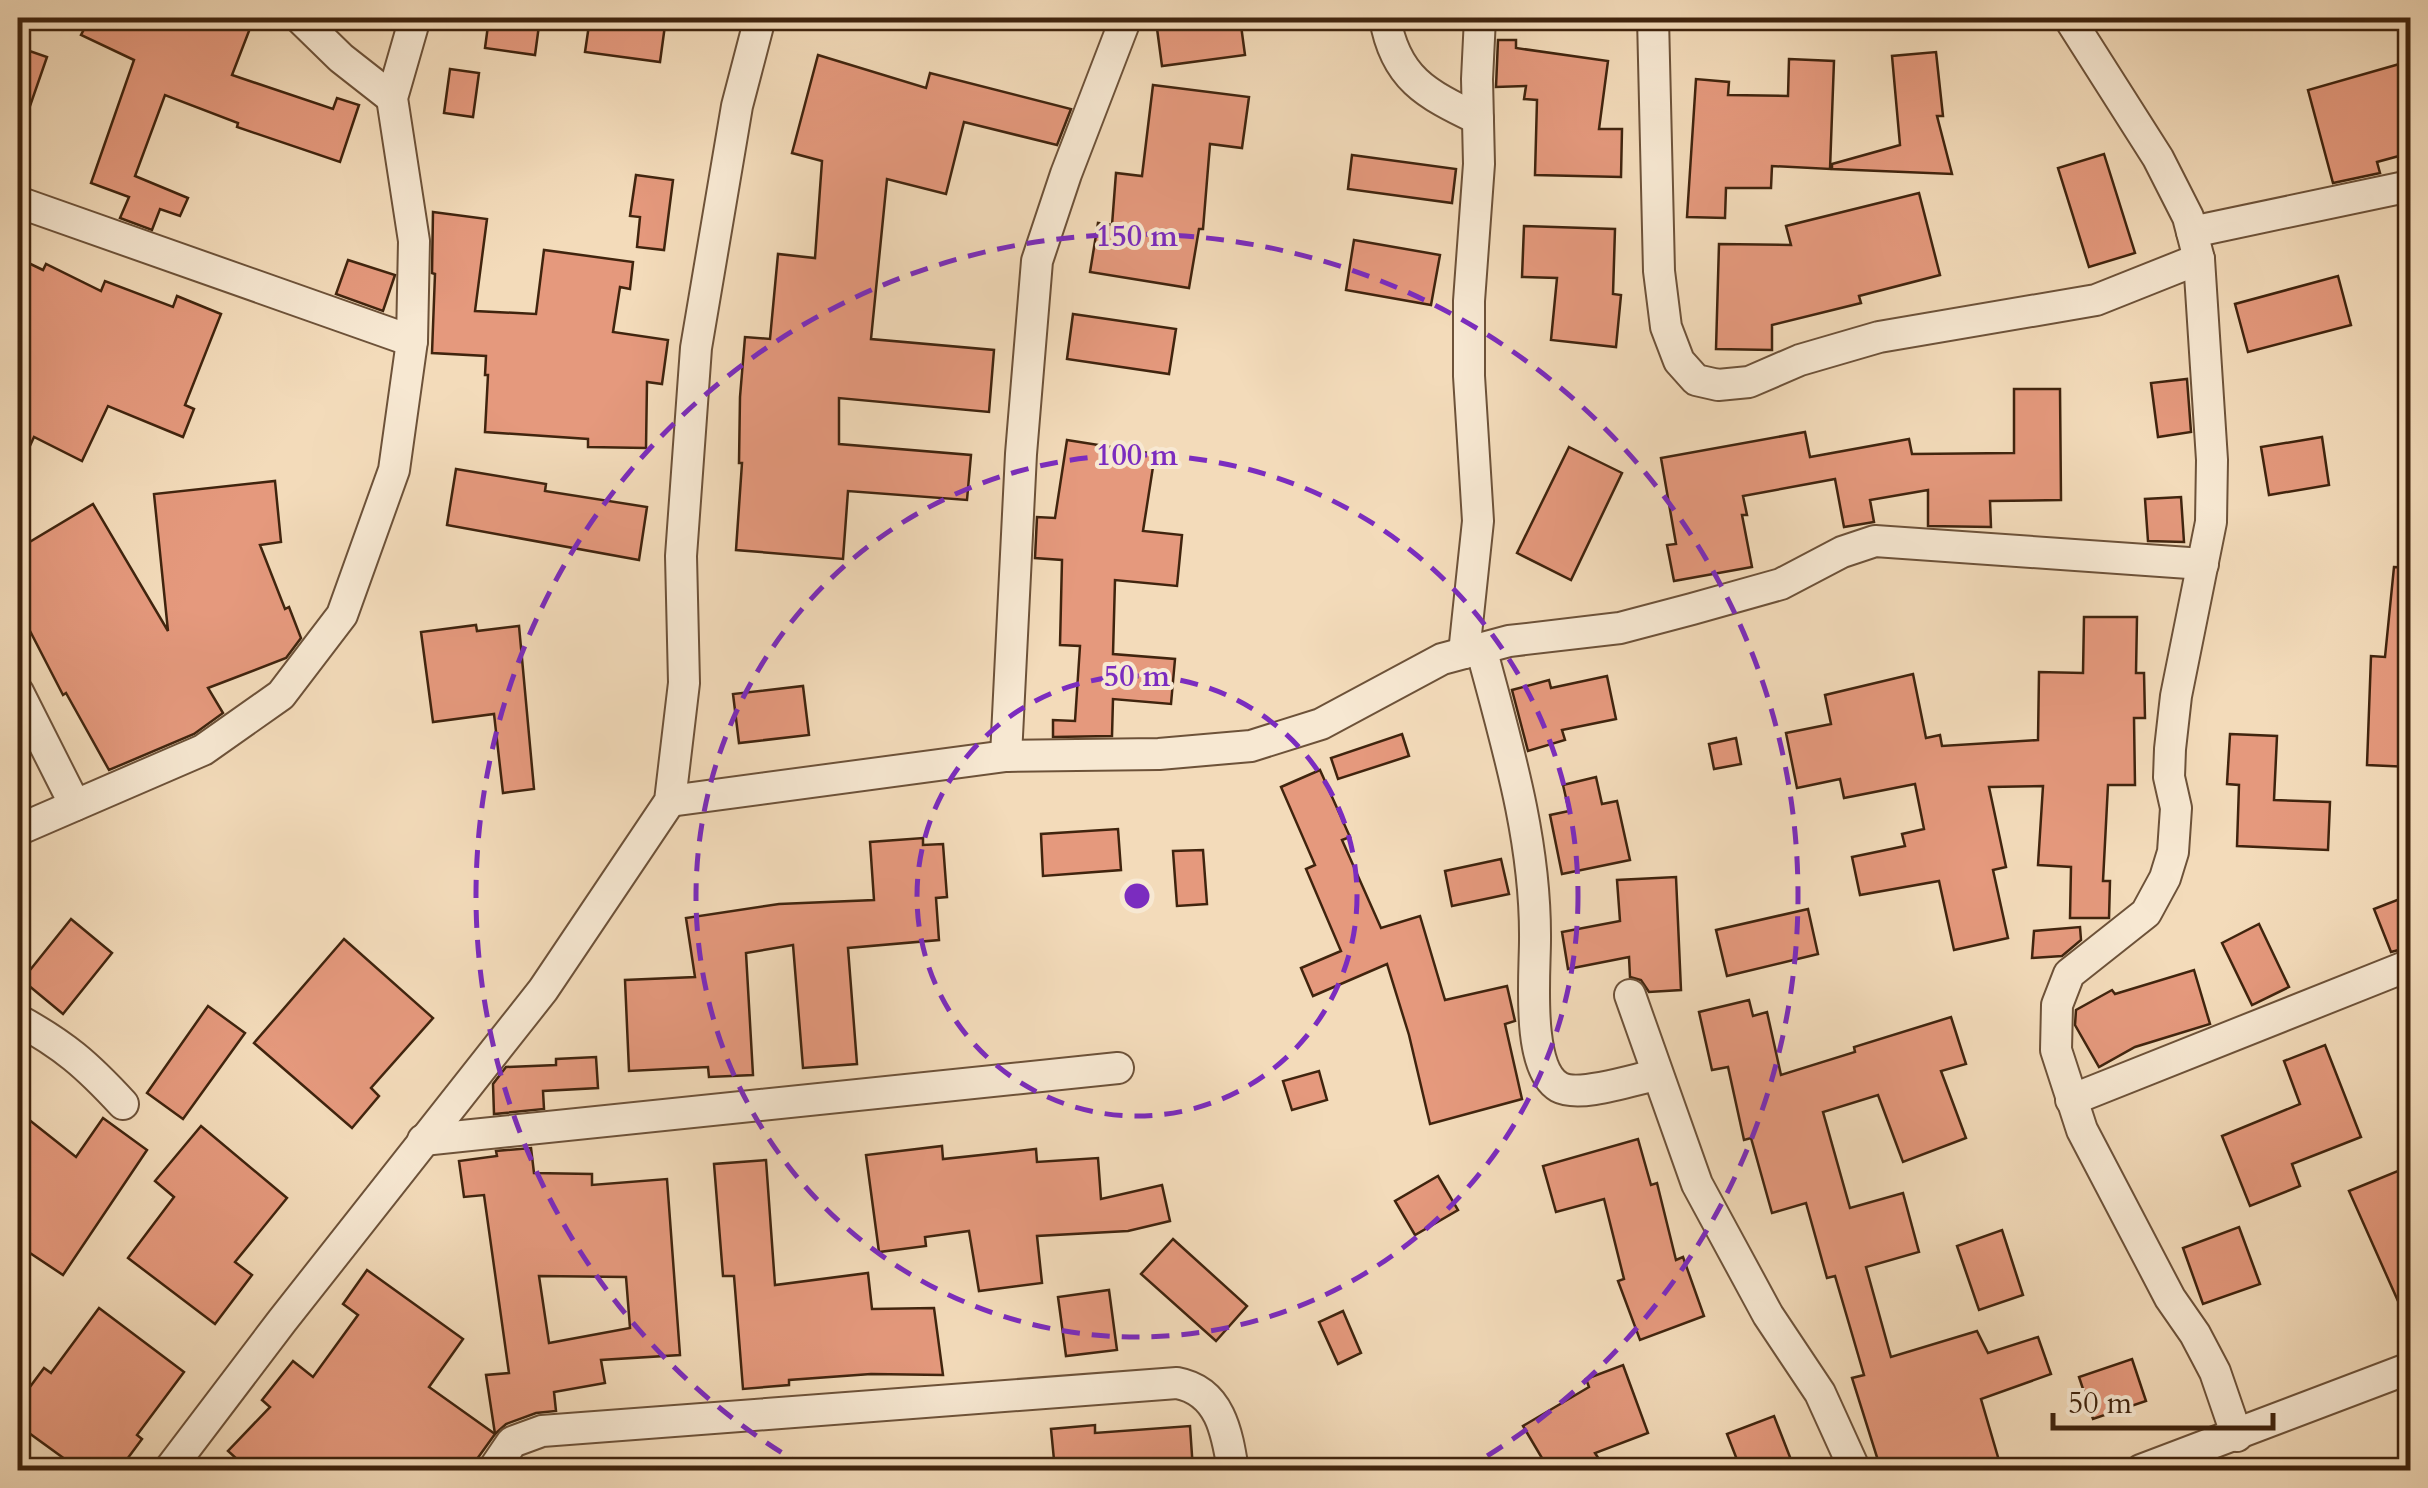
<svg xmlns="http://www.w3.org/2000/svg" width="2428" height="1488" font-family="Cardo,serif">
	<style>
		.building { fill: #e5997d; stroke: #40240e; stroke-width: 2.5; fill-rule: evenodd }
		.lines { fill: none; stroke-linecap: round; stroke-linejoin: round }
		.street-casing { stroke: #6d5239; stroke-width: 34 }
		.street { stroke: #f7e8d2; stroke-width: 30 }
		.ring { fill: none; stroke: #7b2cbf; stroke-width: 5; stroke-dasharray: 18 12 }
		.centre { fill: #7b2cbf; stroke: #f7e8d2; stroke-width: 5 }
		.ring-label { font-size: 30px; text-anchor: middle; font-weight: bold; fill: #7b2cbf; stroke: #f7e8d2; stroke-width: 8; stroke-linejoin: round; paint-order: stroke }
	</style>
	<rect width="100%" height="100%" fill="#f3dbba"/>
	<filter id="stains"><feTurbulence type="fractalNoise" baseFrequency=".002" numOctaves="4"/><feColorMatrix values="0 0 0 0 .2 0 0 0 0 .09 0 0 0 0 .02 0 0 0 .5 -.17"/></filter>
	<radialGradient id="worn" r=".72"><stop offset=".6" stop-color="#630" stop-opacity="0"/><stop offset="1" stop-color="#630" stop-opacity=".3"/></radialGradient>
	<g class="building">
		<path d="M90 18H254L232 75 333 109 337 98 359 105 340 162 237 127 238 123 165 95 135 176 188 198 180 216 160 209 152 230 120 218 129 197 91 183 134 60 81 35Z"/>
		<path d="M489 18H540L535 55 485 48Z"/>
		<path d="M590 18H666L660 62 585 52Z"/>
		<path d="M1183 18H1240L1245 55 1162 66 1156 21Z"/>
		<path d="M1498 40H1516V48L1608 61 1599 129H1622L1621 177 1535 175 1537 100 1524 99 1526 86 1496 87Z"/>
		<path d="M18 47 47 57 21 132 18 131Z"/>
		<path d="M1936 52 1943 116H1937L1952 174 1832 169V164L1900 145 1892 56Z"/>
		<path d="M818 55 926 88 930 73 1071 109 1057 145 964 122 946 194 887 179 871 339 994 350 989 412 839 398V444L971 455 967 500 848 491 843 559 736 550 742 463H739L740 397 745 337 770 339 778 254 815 258 822 161 792 153Z"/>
		<path d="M1789 59 1834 61 1830 169 1772 166 1771 188H1726L1725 218 1687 217 1696 79 1729 82 1728 95 1788 96Z"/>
		<path d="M2410 61V153L2377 162 2380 173 2333 183 2308 90Z"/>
		<path d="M450 69 479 73 473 117 444 113Z"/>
		<path d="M1153 85 1249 97 1242 148 1210 144 1203 229H1199L1189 288 1090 272 1098 223 1112 225 1116 173 1142 176Z"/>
		<path d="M2104 154 2135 253 2089 267 2058 168Z"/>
		<path d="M1352 155 1456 169 1452 203 1348 189Z"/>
		<path d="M636 175 673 180 664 250 637 247 640 217 630 216Z"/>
		<path d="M1919 193 1940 275 1859 296 1861 303 1772 325V350L1716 349 1719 244 1791 245 1786 226Z"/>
		<path d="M433 212 487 219 475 311 536 314 544 250 633 262 630 289 620 287 613 332 668 340 662 384 647 382 646 448 588 447V439L485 432 488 375H485L486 356 432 353 435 274 432 273Z"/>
		<path d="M1524 226 1615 229 1613 294 1621 295 1616 347 1551 340 1557 278 1522 277Z"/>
		<path d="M1354 240 1440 255 1431 305 1346 290Z"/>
		<path d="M18 258 43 270 46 264 101 291 105 281 173 307 177 296 221 314 185 405 194 409 183 437 108 406 82 461 34 437 18 472Z"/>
		<path d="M348 260 395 275 383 311 336 294Z"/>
		<path d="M2338 276 2351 325 2248 352 2235 304Z"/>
		<path d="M1073 314 1176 329 1169 374 1067 359Z"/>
		<path d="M2187 379 2191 432 2158 437 2151 383Z"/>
		<path d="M2014 389H2060L2061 500 1990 501 1991 527 1928 526V490L1870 500 1874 522 1844 527 1835 479 1743 496 1747 515H1742L1752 567 1674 581 1667 545 1676 544 1661 458 1805 432 1810 457 1909 439 1912 454 2014 453Z"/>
		<path d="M2322 437 2329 485 2269 495 2261 447Z"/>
		<path d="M1067 440 1155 454 1143 531 1182 535 1177 586 1115 580 1113 654 1175 659 1171 704 1113 699 1112 736 1053 737V720L1075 721 1080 646 1060 645 1062 560 1035 558 1037 517 1055 518Z"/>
		<path d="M1569 447 1622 473 1571 580 1517 553Z"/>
		<path d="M456 469 546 484 545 491 647 507 639 560 447 525Z"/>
		<path d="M275 481 281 542 260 545 285 609 289 607 301 638 286 658 208 688 223 713 194 734 109 770 66 693 63 695 30 631 18 638V549L93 504 168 631 154 494Z"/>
		<path d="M2181 497 2184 542 2148 541 2145 499Z"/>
		<path d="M2394 567 2410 568V767L2367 765 2371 656 2385 657Z"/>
		<path d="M2084 617H2137L2136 673H2144L2145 718H2134L2135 785H2108L2103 881H2110L2109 918H2070L2071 867 2038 865 2043 786 1989 787 2006 867 1993 870 2008 938 1954 950 1939 881 1860 895 1852 857 1905 846 1902 834 1924 829 1915 784 1844 798 1840 779 1797 788 1786 733 1831 724 1825 695 1913 674 1926 738 1940 735 1942 746 2038 740 2039 672 2083 673Z"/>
		<path d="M476 625 477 631 519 626 534 789 503 793 494 714 433 722 421 632Z"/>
		<path d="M1607 676 1616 719 1562 730 1565 740 1528 751 1512 690 1549 680 1551 688Z"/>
		<path d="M803 686 809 735 739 743 733 694Z"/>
		<path d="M1402 734 1409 756 1338 779 1331 758Z"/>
		<path d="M2230 734 2277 736 2274 800 2330 802 2328 850 2237 846 2239 785 2227 784Z"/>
		<path d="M1736 738 1741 764 1714 769 1709 744Z"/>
		<path d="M1320 770 1350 837 1342 840 1381 928 1420 916 1445 1000 1507 986 1515 1021 1505 1024 1522 1099 1430 1124 1409 1035 1387 964 1313 996 1301 968 1341 951 1306 869 1315 865 1281 787Z"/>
		<path d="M1596 777 1602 804 1617 801 1630 860 1562 874 1550 815 1569 811 1563 785Z"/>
		<path d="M1118 829 1121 870 1043 876 1041 834Z"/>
		<path d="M923 838V845L943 844 947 897 936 898 939 940 848 948 857 1064 803 1068 793 945 746 953 753 1075 709 1077 708 1067 629 1071 625 980 695 977 686 918 779 904 874 900 870 842Z"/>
		<path d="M1203 850 1207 904 1177 906 1173 851Z"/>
		<path d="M1501 859 1509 894 1452 906 1445 871Z"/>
		<path d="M1676 877 1681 990 1649 992 1641 980 1630 977 1629 957 1568 969 1562 932 1620 921 1617 880Z"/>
		<path d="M2410 895V947L2391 952 2374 909Z"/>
		<path d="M1808 909 1818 954 1727 976 1716 930Z"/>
		<path d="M71 919 112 953 63 1014 22 980Z"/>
		<path d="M2259 924 2289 987 2252 1005 2222 943Z"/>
		<path d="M2080 927 2081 940 2062 956 2032 958 2034 931Z"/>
		<path d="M344 939 433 1018 371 1088 379 1096 352 1128 254 1043Z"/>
		<path d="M2194 970 2210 1024 2135 1047 2099 1067 2075 1025 2076 1010 2112 990 2115 994Z"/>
		<path d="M1749 1000 1753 1016 1767 1012 1781 1075 1855 1052 1854 1047 1951 1017 1966 1064 1941 1071 1966 1138 1903 1162 1878 1095 1823 1112 1850 1208 1903 1193 1919 1252 1866 1267 1891 1357 1977 1331 1988 1353 2038 1337 2051 1374 1981 1399 2000 1464 1978 1470H1881L1852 1378 1864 1375 1835 1276 1827 1278 1806 1203 1772 1213 1751 1138 1744 1140 1728 1067 1712 1070 1699 1012Z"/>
		<path d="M208 1006 245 1033 183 1119 147 1093Z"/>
		<path d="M2325 1045 2361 1137 2292 1164 2300 1186 2250 1206 2222 1136 2300 1104 2284 1061Z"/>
		<path d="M596 1057 598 1088 543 1091 544 1109 494 1114 493 1084 506 1067 556 1065V1059Z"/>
		<path d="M1319 1071 1327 1100 1292 1110 1283 1081Z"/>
		<path d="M18 1111 76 1157 103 1118 147 1150 63 1275 18 1245Z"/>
		<path d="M201 1126 287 1198 235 1262 252 1275 215 1324 128 1258 174 1197 155 1181Z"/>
		<path d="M1638 1139 1651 1185 1657 1183 1676 1260 1683 1257 1704 1316 1640 1340 1618 1281 1624 1279 1604 1199 1556 1212 1543 1166Z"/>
		<path d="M942 1146 943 1159 1036 1149 1037 1162 1098 1158 1101 1199 1162 1185 1170 1221 1128 1231 1037 1236 1042 1283 979 1291 969 1231 925 1237 926 1246 879 1252 866 1155Z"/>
		<path d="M531 1148 534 1173 592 1174V1185L667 1179 680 1355 601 1360 605 1383 554 1392 556 1411 536 1413 506 1424 495 1434 486 1375 509 1373 484 1195 464 1197 459 1161 497 1156 496 1151ZM539 1276 626 1277 630 1328 549 1343Z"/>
		<path d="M766 1160 775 1285 868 1273 872 1309 934 1308 943 1375 871 1374 789 1380V1385L743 1389 734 1276H723L714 1164Z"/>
		<path d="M2410 1166V1328L2349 1191Z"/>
		<path d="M1438 1176 1458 1210 1415 1235 1395 1201Z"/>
		<path d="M2239 1227 2260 1284 2203 1304 2183 1248Z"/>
		<path d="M2002 1230 2023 1295 1979 1310 1957 1246Z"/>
		<path d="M1173 1239 1247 1306 1216 1341 1141 1274Z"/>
		<path d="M367 1270 463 1339 429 1387 495 1434 477 1459 475 1470H249L228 1451 270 1407 262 1400 293 1361 313 1377 358 1315 343 1304Z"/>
		<path d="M1109 1290 1117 1350 1066 1356 1058 1297Z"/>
		<path d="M99 1308 184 1372 137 1435 142 1439 119 1470H80L18 1425V1403L44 1368 51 1373Z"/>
		<path d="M1343 1311 1361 1353 1338 1364 1319 1322Z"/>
		<path d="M2132 1359 2146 1401 2093 1419 2079 1377Z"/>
		<path d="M1623 1365 1648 1433 1595 1453 1606 1470H1549L1523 1426 1589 1387 1586 1379Z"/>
		<path d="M1774 1416 1795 1470H1741L1727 1434Z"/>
		<path d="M1095 1425V1433L1190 1426 1193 1470H1055L1051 1429Z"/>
	</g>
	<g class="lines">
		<defs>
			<g id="street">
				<path d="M300 18 341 58 392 98"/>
				<path d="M1385 18C1395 78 1426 94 1478 119"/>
				<path d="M1653 18 1659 271 1666 327 1679 361 1696 380 1718 385 1749 382 1800 360 1879 337 2096 300 2199 259"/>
				<path d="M2069 18 2158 158 2188 217 2199 259 2212 460 2211 522 2176 696 2170 749 2169 777 2176 808 2173 852 2165 878 2146 913 2069 974 2057 1005 2056 1050 2082 1130 2170 1298 2195 1334 2215 1372 2237 1436"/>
				<path d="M18 202 412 341"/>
				<path d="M2192 232 2410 186"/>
				<path d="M1481 648C1507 745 1536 840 1535 940 1535 974 1526 1068 1559 1087 1579 1098 1632 1080 1656 1075"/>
				<path d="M1464 653 1478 521 1469 376V301L1479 164 1477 79 1480 18"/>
				<path d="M18 692 75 805"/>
				<path d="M1006 756 1021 454 1037 261 1066 174 1126 18"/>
				<path d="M670 801 1006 756 1159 754 1251 746 1321 724 1442 659 1509 641 1620 628 1692 609 1781 584 1842 552 1875 541 2203 564"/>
				<path d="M18 830 203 750 281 695 342 615 394 470 412 341 414 241 392 98 415 18"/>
				<path d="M1630 995 1697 1184 1768 1315 1820 1393 1855 1470"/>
				<path d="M18 1020C64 1045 87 1065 123 1104"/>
				<path d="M2071 1100 2410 965"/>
				<path d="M423 1140 1118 1068"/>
				<path d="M169 1470 282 1321 543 990 670 801 684 683 681 556 696 348 737 106 760 18"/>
				<path d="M493 1470 512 1442 542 1431 1177 1383C1220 1391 1227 1432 1233 1470"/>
				<path d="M2141 1470 2410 1368"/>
			</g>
		</defs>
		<use href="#street" class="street-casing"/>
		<use href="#street" class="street"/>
	</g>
	<g class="ring">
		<circle cx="1137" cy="896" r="220"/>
		<circle cx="1137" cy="896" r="441"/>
		<path d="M807 1468A661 661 0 1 1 1467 1468"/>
	</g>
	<circle cx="1137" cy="896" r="15" class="centre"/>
	<g class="ring-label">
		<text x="1137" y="246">150 m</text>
		<text x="1137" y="465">100 m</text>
		<text x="1137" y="686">50 m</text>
	</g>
	<rect width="2428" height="1488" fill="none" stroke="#f3dbba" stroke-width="60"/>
	<rect x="20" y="20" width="2388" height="1448" fill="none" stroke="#40240e" stroke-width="5"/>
	<rect x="30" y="30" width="2368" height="1428" fill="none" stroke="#40240e" stroke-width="2.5"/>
	<path d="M2053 1413v15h220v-15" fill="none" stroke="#40240e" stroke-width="5"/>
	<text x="2068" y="1413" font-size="30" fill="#40240e" stroke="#f7e8d2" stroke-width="8" paint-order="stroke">50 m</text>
	<rect width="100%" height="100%" filter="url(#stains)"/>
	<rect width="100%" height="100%" fill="url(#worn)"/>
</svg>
